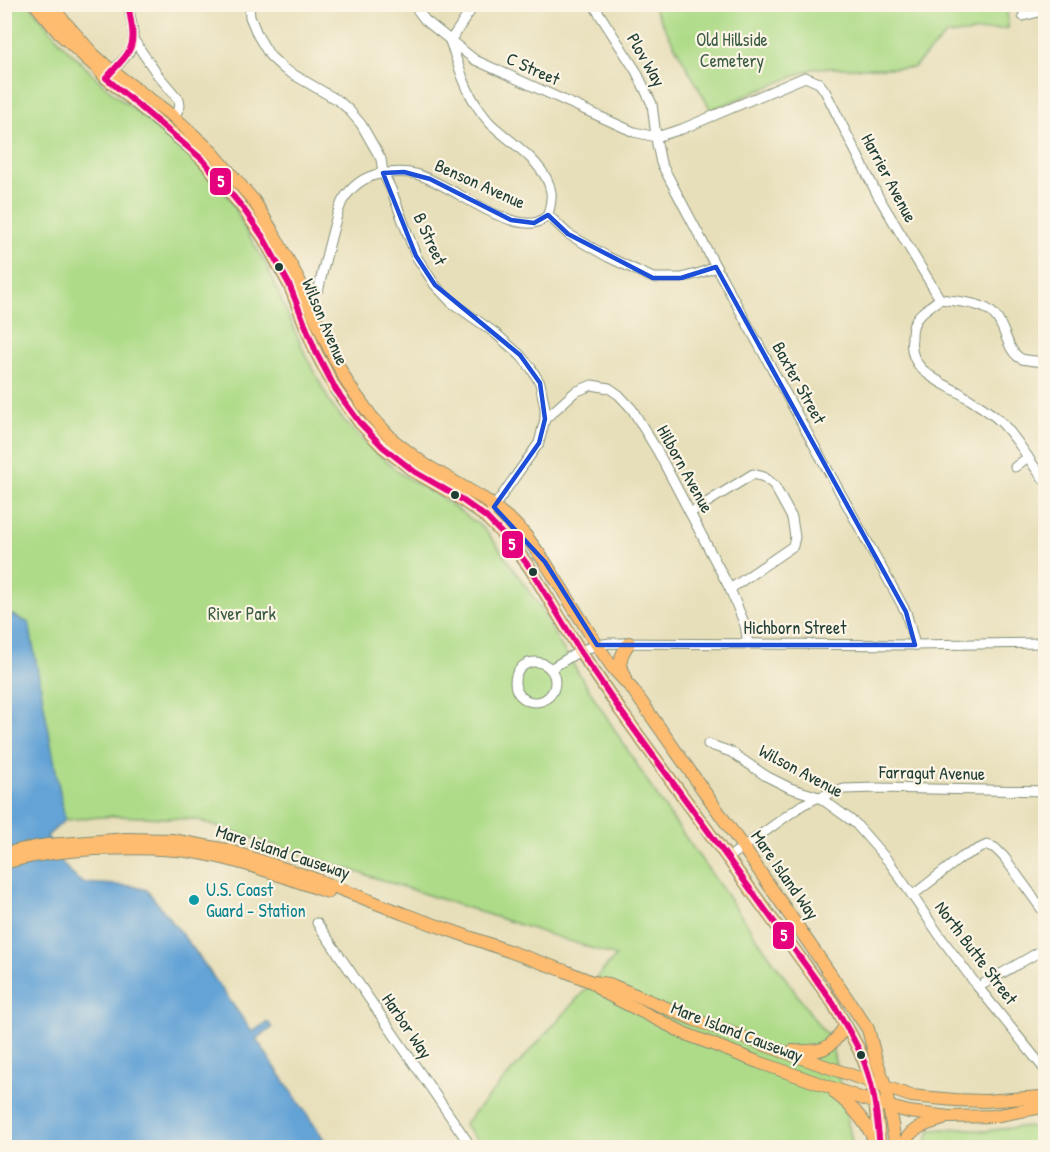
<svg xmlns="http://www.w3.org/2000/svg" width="1050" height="1152" font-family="'Patrick Hand',sans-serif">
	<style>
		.green { fill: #aedb88; stroke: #668c5e; stroke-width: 1.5 }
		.water { fill: #64a3d6; stroke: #427085; stroke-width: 1.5 }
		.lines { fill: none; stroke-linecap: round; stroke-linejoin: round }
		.minor-casing { stroke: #838e77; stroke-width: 11 }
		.major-casing { stroke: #838e77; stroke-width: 14 }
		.minor { stroke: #fff; stroke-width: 9 }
		.major { stroke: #fdbc6f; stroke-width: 12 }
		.bus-1-casing { stroke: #fcf5e5; stroke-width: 10 }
		.bus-1 { stroke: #e5007d; stroke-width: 6 }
		.marked { fill: none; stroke: #1d4ed8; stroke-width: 4.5; stroke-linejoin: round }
		.bus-dot { fill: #1f3d34; stroke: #fcf5e5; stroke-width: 2 }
		.culture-dot { fill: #0f9aa8; stroke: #fcf5e5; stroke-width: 2 }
		.labels { text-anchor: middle; stroke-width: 4.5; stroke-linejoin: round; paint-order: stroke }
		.park-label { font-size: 18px; fill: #3c5d45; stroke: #fcf5e5 }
		.street-label { font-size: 18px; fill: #1f3d34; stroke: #fcf5e5 }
		.culture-label { font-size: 18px; fill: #0d838f; stroke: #fcf5e5; text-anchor: start }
		.line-badge { stroke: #fcf5e5; stroke-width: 2 }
		.badge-label { font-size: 16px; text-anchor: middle; font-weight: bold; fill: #fff }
	</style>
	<rect width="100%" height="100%" fill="#fcf5e5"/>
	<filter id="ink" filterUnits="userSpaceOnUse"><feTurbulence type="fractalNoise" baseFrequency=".0167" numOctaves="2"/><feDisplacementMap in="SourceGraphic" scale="12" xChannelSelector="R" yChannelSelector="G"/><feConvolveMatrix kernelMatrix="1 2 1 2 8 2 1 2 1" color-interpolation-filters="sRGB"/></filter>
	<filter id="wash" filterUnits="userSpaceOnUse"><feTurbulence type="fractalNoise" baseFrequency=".008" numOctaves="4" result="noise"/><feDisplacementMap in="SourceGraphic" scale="24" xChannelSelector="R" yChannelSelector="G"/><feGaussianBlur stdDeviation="1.35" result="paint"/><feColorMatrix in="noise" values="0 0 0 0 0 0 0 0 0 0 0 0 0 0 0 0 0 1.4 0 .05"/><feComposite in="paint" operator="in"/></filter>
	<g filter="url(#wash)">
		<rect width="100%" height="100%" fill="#e7dfba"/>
		<g class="green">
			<path d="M29 4 62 44 107 88 193 157 231 200 245 229 265 262 305 354 332 406 348 425 368 445 401 474 440 497 475 522 484 529 496 544 539 605 558 641 662 804 820 1027 830 1037 853 1147H483L464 1124 616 956 194 819 114 816 65 820 47 836 63 865 77 879 5 930 4 5Z"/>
			<path d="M652 5H1007L1008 28 946 35 913 68H815L711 110Z"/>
			<path d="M1030 1126 1038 1133V1147H915C924 1146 928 1139 930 1130L961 1128 984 1131Z"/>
		</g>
		<path class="water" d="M4 611 29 623 65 820 47 836C57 854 65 872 83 883L132 886 147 890 195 951 252 1032 268 1022 272 1028 256 1039 329 1147H5Z"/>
	</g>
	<g filter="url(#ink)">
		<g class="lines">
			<defs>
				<g id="minor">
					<path d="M249 4 250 17 258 36 270 56 284 69 339 101 348 109 361 124 381 159 383 173 391 189 416 256 435 285 451 302 495 333 520 355 531 368 540 383 545 408V419L539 443 491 511"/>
					<path d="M413 4 425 20 475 60 634 132 656 137"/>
					<path d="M593 4 636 71 652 104 657 144 661 163 716 267 906 612 915 645"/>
					<path d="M1023 16 1046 10"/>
					<path d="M133 39 157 74 179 100 180 106 174 117"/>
					<path d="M450 41 475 4"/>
					<path d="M109 74C116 67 124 60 129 52 138 40 130 18 128 4"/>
					<path d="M656 137 682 129 805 77 819 83 825 91 878 196 940 299"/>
					<path d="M548 215 568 234 608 257 653 278H681L700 273 716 267"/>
					<path d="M299 295 319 288C323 268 328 249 333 230 336 219 338 209 343 200 352 186 364 177 379 174 391 172 404 171 416 174 451 184 498 226 533 223 539 223 544 218 548 215 550 207 552 200 551 192 547 164 510 142 491 124 486 119 481 112 477 106 464 87 458 63 450 41"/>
					<path d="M1046 362C1038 361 1029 361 1022 359 1004 351 1007 320 987 309 975 302 954 301 940 299 931 306 918 313 914 324 912 328 912 334 912 338 907 369 938 381 960 393 973 402 990 411 1001 422 1019 440 1030 463 1046 482"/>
					<path d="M545 419 575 392 592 385 609 388 619 395 632 409 658 452 730 589 745 625 748 644"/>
					<path d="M1015 467 1028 457"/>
					<path d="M690 513 753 474 764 477 774 485 792 518 795 537 793 546 730 589"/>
					<circle cx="535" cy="682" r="20"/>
					<path d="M550 669 580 651 597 645 610 643 915 645 1046 643"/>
					<path d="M708 744 731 752 766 776 790 788 819 797 855 823 890 863 942 939 978 987 1046 1071"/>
					<path d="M728 858 802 805 819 797 844 789 876 788 1046 791"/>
					<path d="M913 895 962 857 987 845 995 848 1004 857 1046 915"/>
					<path d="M317 923 472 1148"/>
					<path d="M978 987 1046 948"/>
				</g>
				<g id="major">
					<path d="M35 4 59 33 97 68 106 78 188 146 203 160 242 207 263 237 289 284 316 352 336 390 360 423 383 447 415 472 455 495 486 517 512 544 530 568 580 651 620 710 833 1003C842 1020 852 1035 860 1052 874 1082 877 1115 880 1148"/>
					<path d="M49 4 93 54 112 71 174 117 213 153 254 201 271 229 299 280 329 348 348 384 372 417 393 440 424 464 484 499 513 522 526 536 545 562 597 645 613 668 633 690 734 834 868 1029 875 1056 883 1079 889 1107 896 1148"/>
					<path d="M625 676C618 661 620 656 629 643"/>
					<path d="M4 854 20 850 48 845 127 839 172 840 227 850 312 878 404 914 565 971 592 982 605 993 686 1034 758 1062 875 1103 909 1112 949 1117 994 1116 1037 1108 1046 1104"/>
					<path d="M4 863C34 854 64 851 95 849 132 848 168 847 205 854 247 862 287 878 328 892"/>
					<path d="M593 982 609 984 695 1020 779 1050 911 1096 955 1100 985 1101 1040 1097 1046 1099"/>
					<path d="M792 1051C820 1052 830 1052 845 1026"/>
					<path d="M835 1093C853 1107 869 1124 877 1147"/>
					<path d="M901 1148C911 1127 922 1126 943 1119"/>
				</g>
			</defs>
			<use href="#minor" class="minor-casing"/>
			<use href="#major" class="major-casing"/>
			<use href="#minor" class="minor"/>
			<use href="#major" class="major"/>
			<defs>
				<path id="bus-1" d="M128 4C136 48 136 46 106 78L203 160 242 207 263 237 289 284 316 352 336 390 360 423 383 447 415 472 455 495 486 517 512 544 530 568 580 651 620 710 833 1003C842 1019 852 1035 860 1052 874 1082 877 1115 880 1148"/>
			</defs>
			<use href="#bus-1" class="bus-1-casing"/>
			<use href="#bus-1" class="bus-1"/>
		</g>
	</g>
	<path class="marked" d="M404 172 430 179 511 220 534 223 548 215 568 234 653 278H681L716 267 906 612 915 645H597L545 562 494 507 539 443 545 419 540 383 520 355 435 285 416 256 383 173Z"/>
	<g class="bus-dot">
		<circle cx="279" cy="267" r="5"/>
		<circle cx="455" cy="495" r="5"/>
		<circle cx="533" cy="572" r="5"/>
		<circle cx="861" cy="1055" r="5"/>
	</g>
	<circle class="culture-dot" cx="194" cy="900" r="6"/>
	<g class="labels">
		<g class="park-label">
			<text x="732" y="46">Old Hillside<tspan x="732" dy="21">Cemetery</tspan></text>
			<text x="242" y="620">River Park</text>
		</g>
		<g class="street-label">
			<text transform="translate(646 60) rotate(60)" y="6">Plov Way</text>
			<text transform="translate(533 69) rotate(24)" y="6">C Street</text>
			<text transform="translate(889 178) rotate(62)" y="6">Harrier Avenue</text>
			<text transform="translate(480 184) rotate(24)" y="6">Benson Avenue</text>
			<text transform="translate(430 239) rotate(65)" y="6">B Street</text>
			<text transform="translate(325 322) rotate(67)" y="6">Wilson Avenue</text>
			<text transform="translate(799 383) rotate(61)" y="6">Baxter Street</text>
			<text transform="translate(685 469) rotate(61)" y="6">Hilborn Avenue</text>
			<text x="795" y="634">Hichborn Street</text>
			<text transform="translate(801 771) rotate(28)" y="6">Wilson Avenue</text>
			<text transform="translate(932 773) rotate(1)" y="6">Farragut Avenue</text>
			<text transform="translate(283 852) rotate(18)" y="6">Mare Island Causeway</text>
			<text transform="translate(785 875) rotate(55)" y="6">Mare Island Way</text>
			<text transform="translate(976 953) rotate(53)" y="6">North Butte Street</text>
			<text transform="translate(407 1026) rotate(56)" y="6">Harbor Way</text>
			<text transform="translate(737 1032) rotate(21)" y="6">Mare Island Causeway</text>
		</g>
		<g class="culture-label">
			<text x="206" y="896">U.S. Coast<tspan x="206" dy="21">Guard - Station</tspan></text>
		</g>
	</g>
	<g class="line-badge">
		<rect x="209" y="167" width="23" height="29" rx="6" fill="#e5007d"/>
		<rect x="501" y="530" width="23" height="29" rx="6" fill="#e5007d"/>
		<rect x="772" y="921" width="23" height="29" rx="6" fill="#e5007d"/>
	</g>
	<g class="badge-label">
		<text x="221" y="187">5</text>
		<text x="512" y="550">5</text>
		<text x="784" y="941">5</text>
	</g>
	<rect width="1050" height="1152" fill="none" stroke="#fcf5e5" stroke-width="24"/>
</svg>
